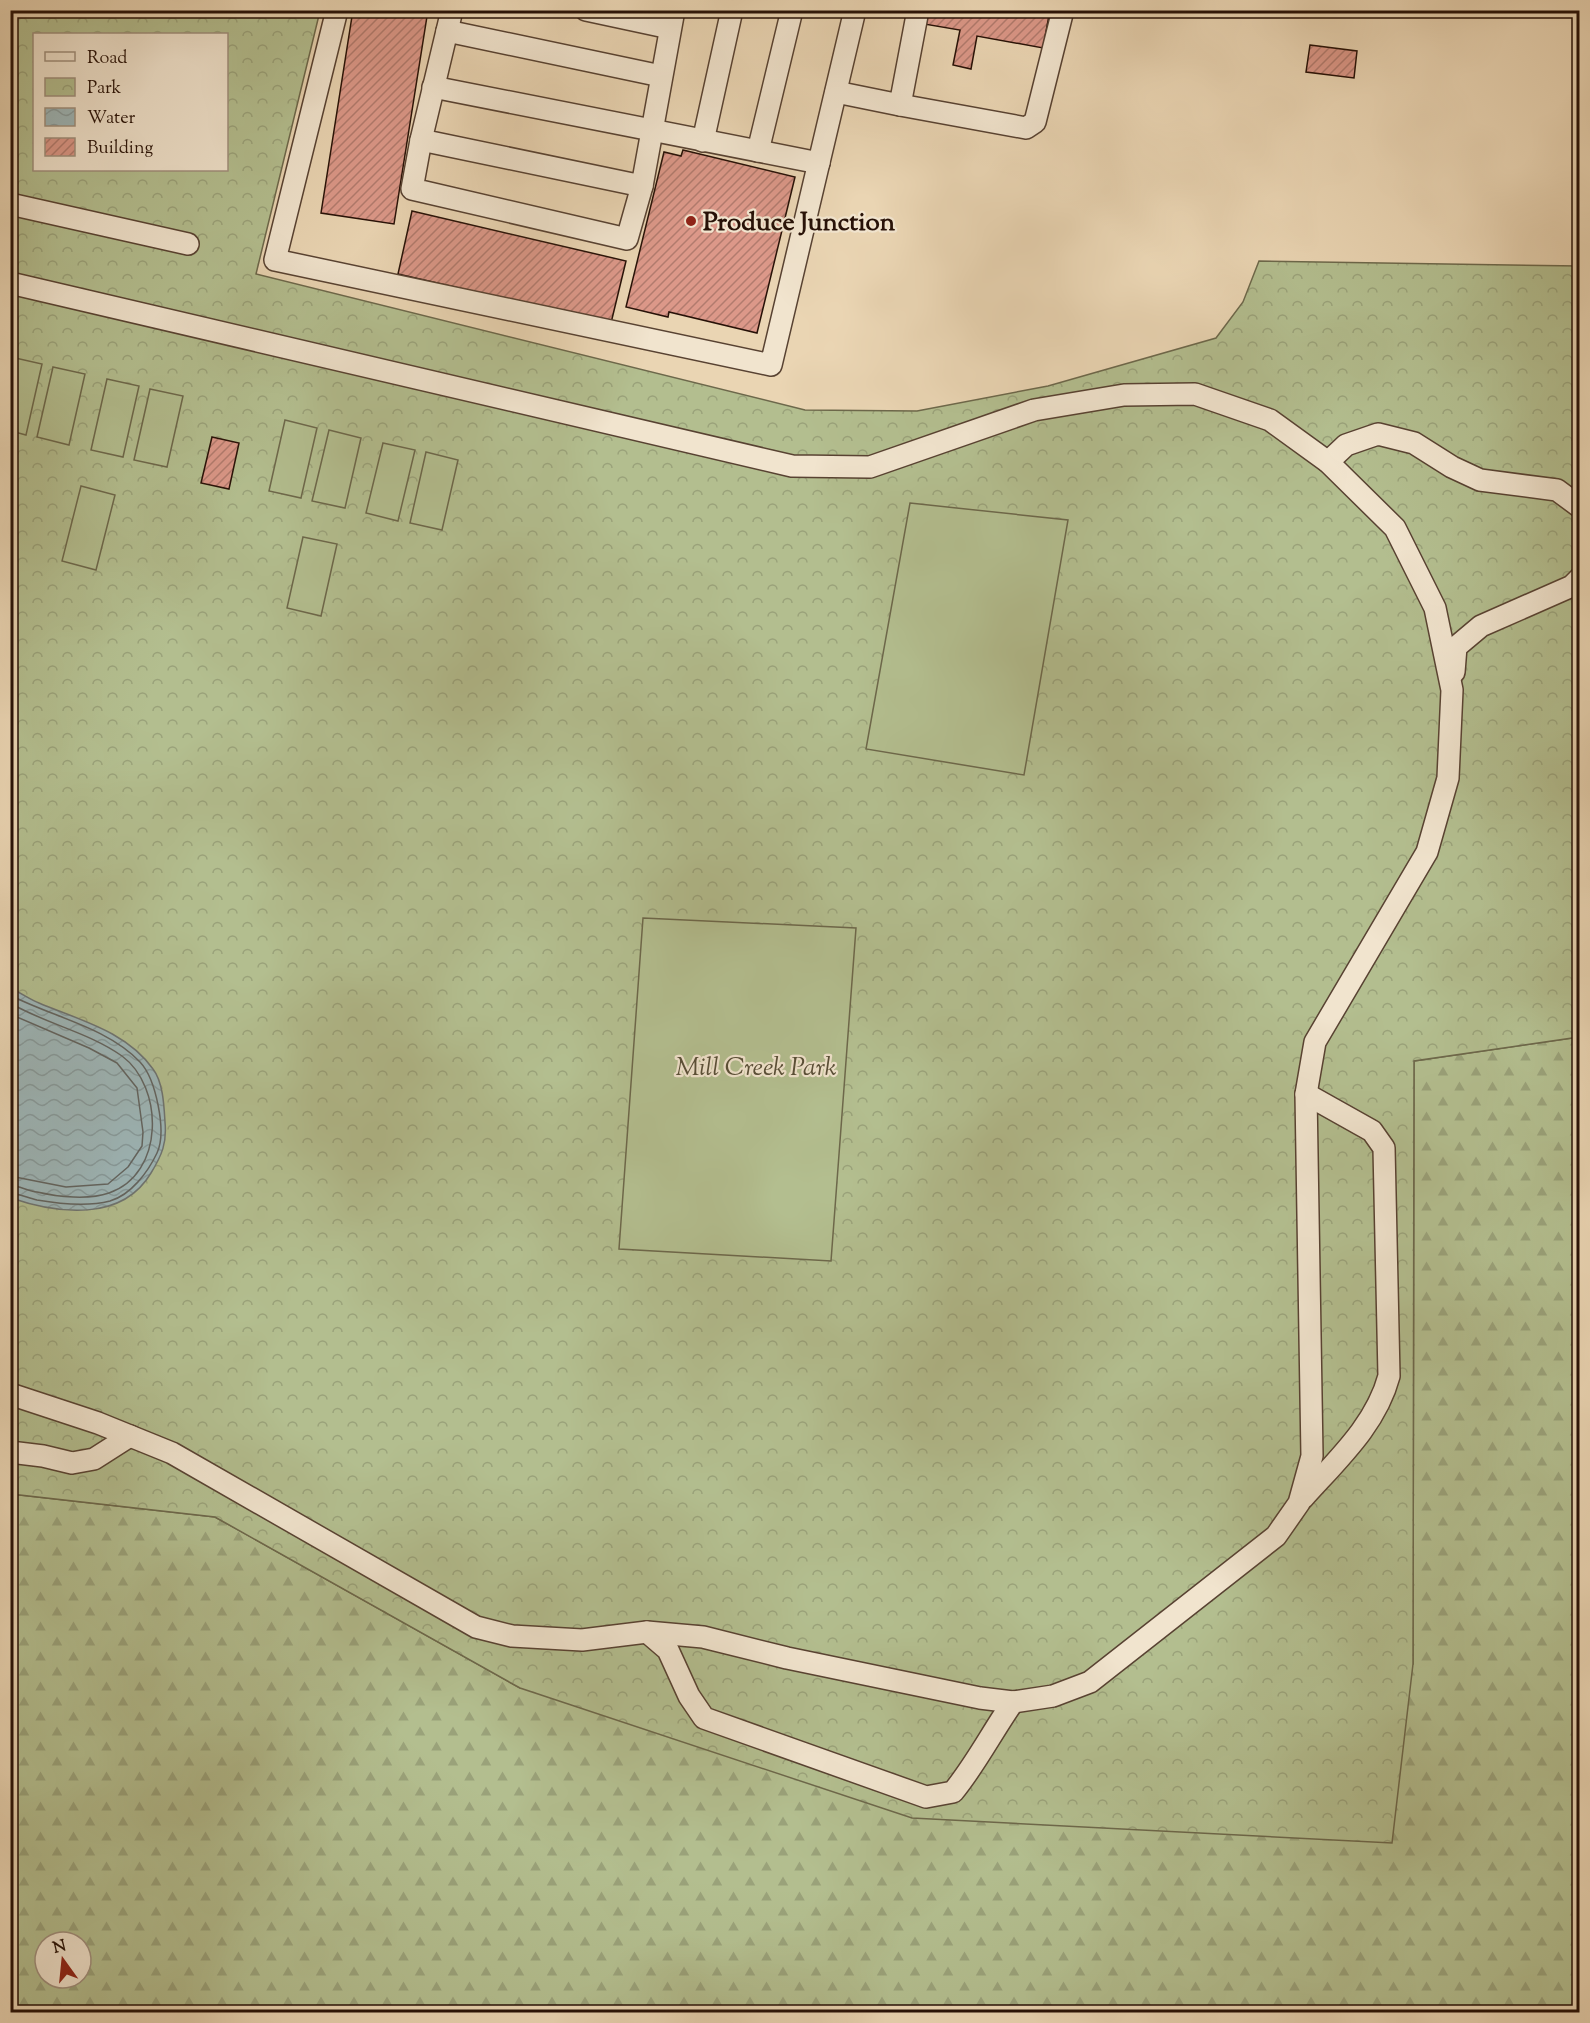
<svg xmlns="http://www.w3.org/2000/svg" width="1590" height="2023" font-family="'Sorts Mill Goudy',serif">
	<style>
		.forest { fill: url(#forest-firs); stroke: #6d684b; stroke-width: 1.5; fill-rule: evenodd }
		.park { fill: url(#park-crowns); stroke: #6d684b; stroke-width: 1.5; fill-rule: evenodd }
		.pitch { fill: #b3be8f; stroke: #6d684b; stroke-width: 1.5 }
		.water { fill: url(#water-waves); stroke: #6e7471; stroke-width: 1.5 }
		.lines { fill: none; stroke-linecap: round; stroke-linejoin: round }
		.shore { stroke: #626460; stroke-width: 1.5 }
		.building { fill: url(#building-hatch); stroke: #271107; stroke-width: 1.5 }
		.minor-casing { stroke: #584232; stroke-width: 24 }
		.minor { stroke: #f1e4ce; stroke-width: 21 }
		.poi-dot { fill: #8f2418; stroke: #f1e4ce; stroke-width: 2 }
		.labels { text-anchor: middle; stroke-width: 4.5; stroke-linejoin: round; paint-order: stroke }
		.poi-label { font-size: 26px; font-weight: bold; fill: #271107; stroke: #f1e4ce; text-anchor: start }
		.park-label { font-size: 26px; font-style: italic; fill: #584e37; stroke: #f1e4ce }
	</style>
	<defs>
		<pattern id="forest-firs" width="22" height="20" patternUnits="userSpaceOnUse" patternTransform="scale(1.5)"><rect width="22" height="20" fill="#b3be8f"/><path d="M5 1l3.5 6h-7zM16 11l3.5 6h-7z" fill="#9aa27a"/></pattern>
		<pattern id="park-crowns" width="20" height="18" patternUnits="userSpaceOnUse" patternTransform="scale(1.5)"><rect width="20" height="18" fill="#b3be8f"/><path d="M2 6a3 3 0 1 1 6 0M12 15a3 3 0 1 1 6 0" fill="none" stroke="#9aa27a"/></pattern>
		<pattern id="water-waves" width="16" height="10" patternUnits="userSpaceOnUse" patternTransform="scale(1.5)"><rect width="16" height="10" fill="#9db6b8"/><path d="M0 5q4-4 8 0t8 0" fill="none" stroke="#879b9d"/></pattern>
		<pattern id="building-hatch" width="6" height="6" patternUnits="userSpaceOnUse" patternTransform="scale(1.5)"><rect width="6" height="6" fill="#dc9889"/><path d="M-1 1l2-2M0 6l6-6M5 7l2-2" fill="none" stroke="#b27b6e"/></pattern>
	</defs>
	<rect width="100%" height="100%" fill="#ead5b3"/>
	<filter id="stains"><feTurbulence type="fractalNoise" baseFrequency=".00333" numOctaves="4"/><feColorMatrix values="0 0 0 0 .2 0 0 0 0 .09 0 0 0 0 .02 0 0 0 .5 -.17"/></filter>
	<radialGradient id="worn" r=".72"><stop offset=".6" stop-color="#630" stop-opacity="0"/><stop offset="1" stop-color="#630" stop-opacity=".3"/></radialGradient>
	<path class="forest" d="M1579 1037V2012H11V1494L215 1517 520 1688 1413 1664 1414 1061ZM45 1942H81V1978H45Z"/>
	<path class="park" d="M11 11H320L256 274 805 410 917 411 1048 386 1216 338 1243 302 1259 261 1579 266V1037L1414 1061 1413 1664 1392 1843 912 1818 520 1688 215 1517 11 1494ZM34 34H226V170H34Z"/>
	<g class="pitch">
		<path d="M11 357 42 364 26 435 11 431Z"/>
		<path d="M53 367 85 374 69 445 37 437Z"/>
		<path d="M107 379 139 386 123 457 91 450Z"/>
		<path d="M150 389 183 396 167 467 134 460Z"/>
		<path d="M285 420 317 428 301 498 269 491Z"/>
		<path d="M329 430 361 438 345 508 312 501Z"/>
		<path d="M383 443 415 450 398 521 366 513Z"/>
		<path d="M426 452 458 460 442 530 410 523Z"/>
		<path d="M81 486 115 495 96 570 62 561Z"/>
		<path d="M910 503 1068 520 1024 775 866 749Z"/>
		<path d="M303 537 337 544 321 616 287 608Z"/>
		<path d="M643 918 856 928 831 1261 619 1249Z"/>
	</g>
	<path class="water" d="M11 989C20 992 29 999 39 1003 79 1020 126 1031 153 1069 163 1082 164 1105 165 1122 167 1143 162 1155 151 1173 122 1222 58 1214 11 1198Z"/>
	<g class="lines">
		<g class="shore">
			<path d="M10 995C52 1017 107 1027 140 1062 156 1079 167 1132 157 1153 148 1172 131 1195 110 1201 87 1207 60 1204 37 1200 28 1198 20 1194 10 1193"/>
			<path d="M10 1003C46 1024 88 1032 122 1056 164 1087 165 1174 109 1193 89 1200 58 1197 37 1192 28 1191 20 1186 10 1185"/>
			<path d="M10 1014 89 1048 117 1063 137 1088 143 1132 142 1146 128 1167 108 1184 66 1187 10 1176"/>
		</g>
	</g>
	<g class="building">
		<path d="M353 10H428L394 224 321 213Z"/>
		<path d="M927 10H1050L1043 48 977 36 971 69 953 65 960 30 924 24Z"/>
		<path d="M1310 45 1357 51 1354 78 1306 72Z"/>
		<path d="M683 150 795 177 757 333 669 312 668 317 626 307 664 152 681 156Z"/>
		<path d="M412 211 626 261 611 323 398 274Z"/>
		<path d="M212 437 239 443 229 489 201 483Z"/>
	</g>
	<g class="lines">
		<defs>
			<g id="minor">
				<path d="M337 10 275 260 771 365 855 10"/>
				<path d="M452 10 421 140 642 186 674 10"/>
				<path d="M586 10 670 28"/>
				<path d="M447 31 661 76"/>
				<path d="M433 87 819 163"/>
				<path d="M836 92 900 105 918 10"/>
				<path d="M900 105 1026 128 1035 122 1063 10"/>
				<path d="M421 140 412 189 627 239 642 186"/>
				<path d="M703 141 732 10"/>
				<path d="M758 151 792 10"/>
				<path d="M10 204 188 244"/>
				<path d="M10 283 792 466 870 467 1034 410 1124 395 1195 394 1270 420 1328 462 1395 528 1435 608 1452 690 1448 778 1427 852 1315 1042 1306 1094 1312 1456 1299 1503 1276 1536 1090 1682 1053 1696 1013 1702 980 1698 787 1658 703 1637 647 1632 582 1640 512 1636 476 1627 172 1453 98 1423 10 1394"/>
				<path d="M1328 462 1346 445 1378 434 1414 443 1452 467 1480 480 1557 490 1580 507"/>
				<path d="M1454 672 1456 647 1481 626 1572 586 1580 578"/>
				<path d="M10 1452 43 1456 72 1463 94 1459 130 1436"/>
				<path d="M1303 1498C1337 1460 1376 1425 1389 1376L1384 1148 1372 1131 1306 1094"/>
				<path d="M647 1632 668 1650 689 1696 704 1718 926 1797 953 1792C976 1764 992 1732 1013 1702"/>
			</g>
		</defs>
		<use href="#minor" class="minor-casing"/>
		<use href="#minor" class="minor"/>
	</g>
	<circle class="poi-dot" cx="691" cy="221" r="6"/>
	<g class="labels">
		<g class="poi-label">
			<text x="703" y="230">Produce Junction</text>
		</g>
		<g class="park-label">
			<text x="756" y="1075">Mill Creek Park</text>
		</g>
	</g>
	<rect width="1590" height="2023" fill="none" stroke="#ead5b3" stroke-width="36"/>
	<rect x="12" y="12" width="1566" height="1999" fill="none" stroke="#271107" stroke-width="3"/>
	<rect x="18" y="18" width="1554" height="1987" fill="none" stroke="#271107" stroke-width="1.5"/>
	<rect x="33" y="33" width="195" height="138" fill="#f1e4ce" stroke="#a0907e" stroke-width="1.5"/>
	<rect x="45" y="52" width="30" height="9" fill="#f1e4ce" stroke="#a0907e" stroke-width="1.5"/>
	<text x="87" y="63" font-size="18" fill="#271107">Road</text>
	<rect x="45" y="78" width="30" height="18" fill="url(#park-crowns)" stroke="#a0907e" stroke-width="1.5"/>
	<text x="87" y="93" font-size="18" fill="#271107">Park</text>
	<rect x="45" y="108" width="30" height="18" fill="url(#water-waves)" stroke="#a0907e" stroke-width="1.5"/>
	<text x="87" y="123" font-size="18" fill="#271107">Water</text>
	<rect x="45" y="138" width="30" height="18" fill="url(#building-hatch)" stroke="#a0907e" stroke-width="1.5"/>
	<text x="87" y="153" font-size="18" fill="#271107">Building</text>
	<g transform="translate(63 1960) rotate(345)"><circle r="28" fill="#f1e4ce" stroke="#a0907e" stroke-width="1.5"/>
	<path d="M0-4.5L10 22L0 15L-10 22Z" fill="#8f2418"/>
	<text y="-9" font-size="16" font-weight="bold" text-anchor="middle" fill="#271107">N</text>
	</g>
	<rect width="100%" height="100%" filter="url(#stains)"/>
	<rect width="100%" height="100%" fill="url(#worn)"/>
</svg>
